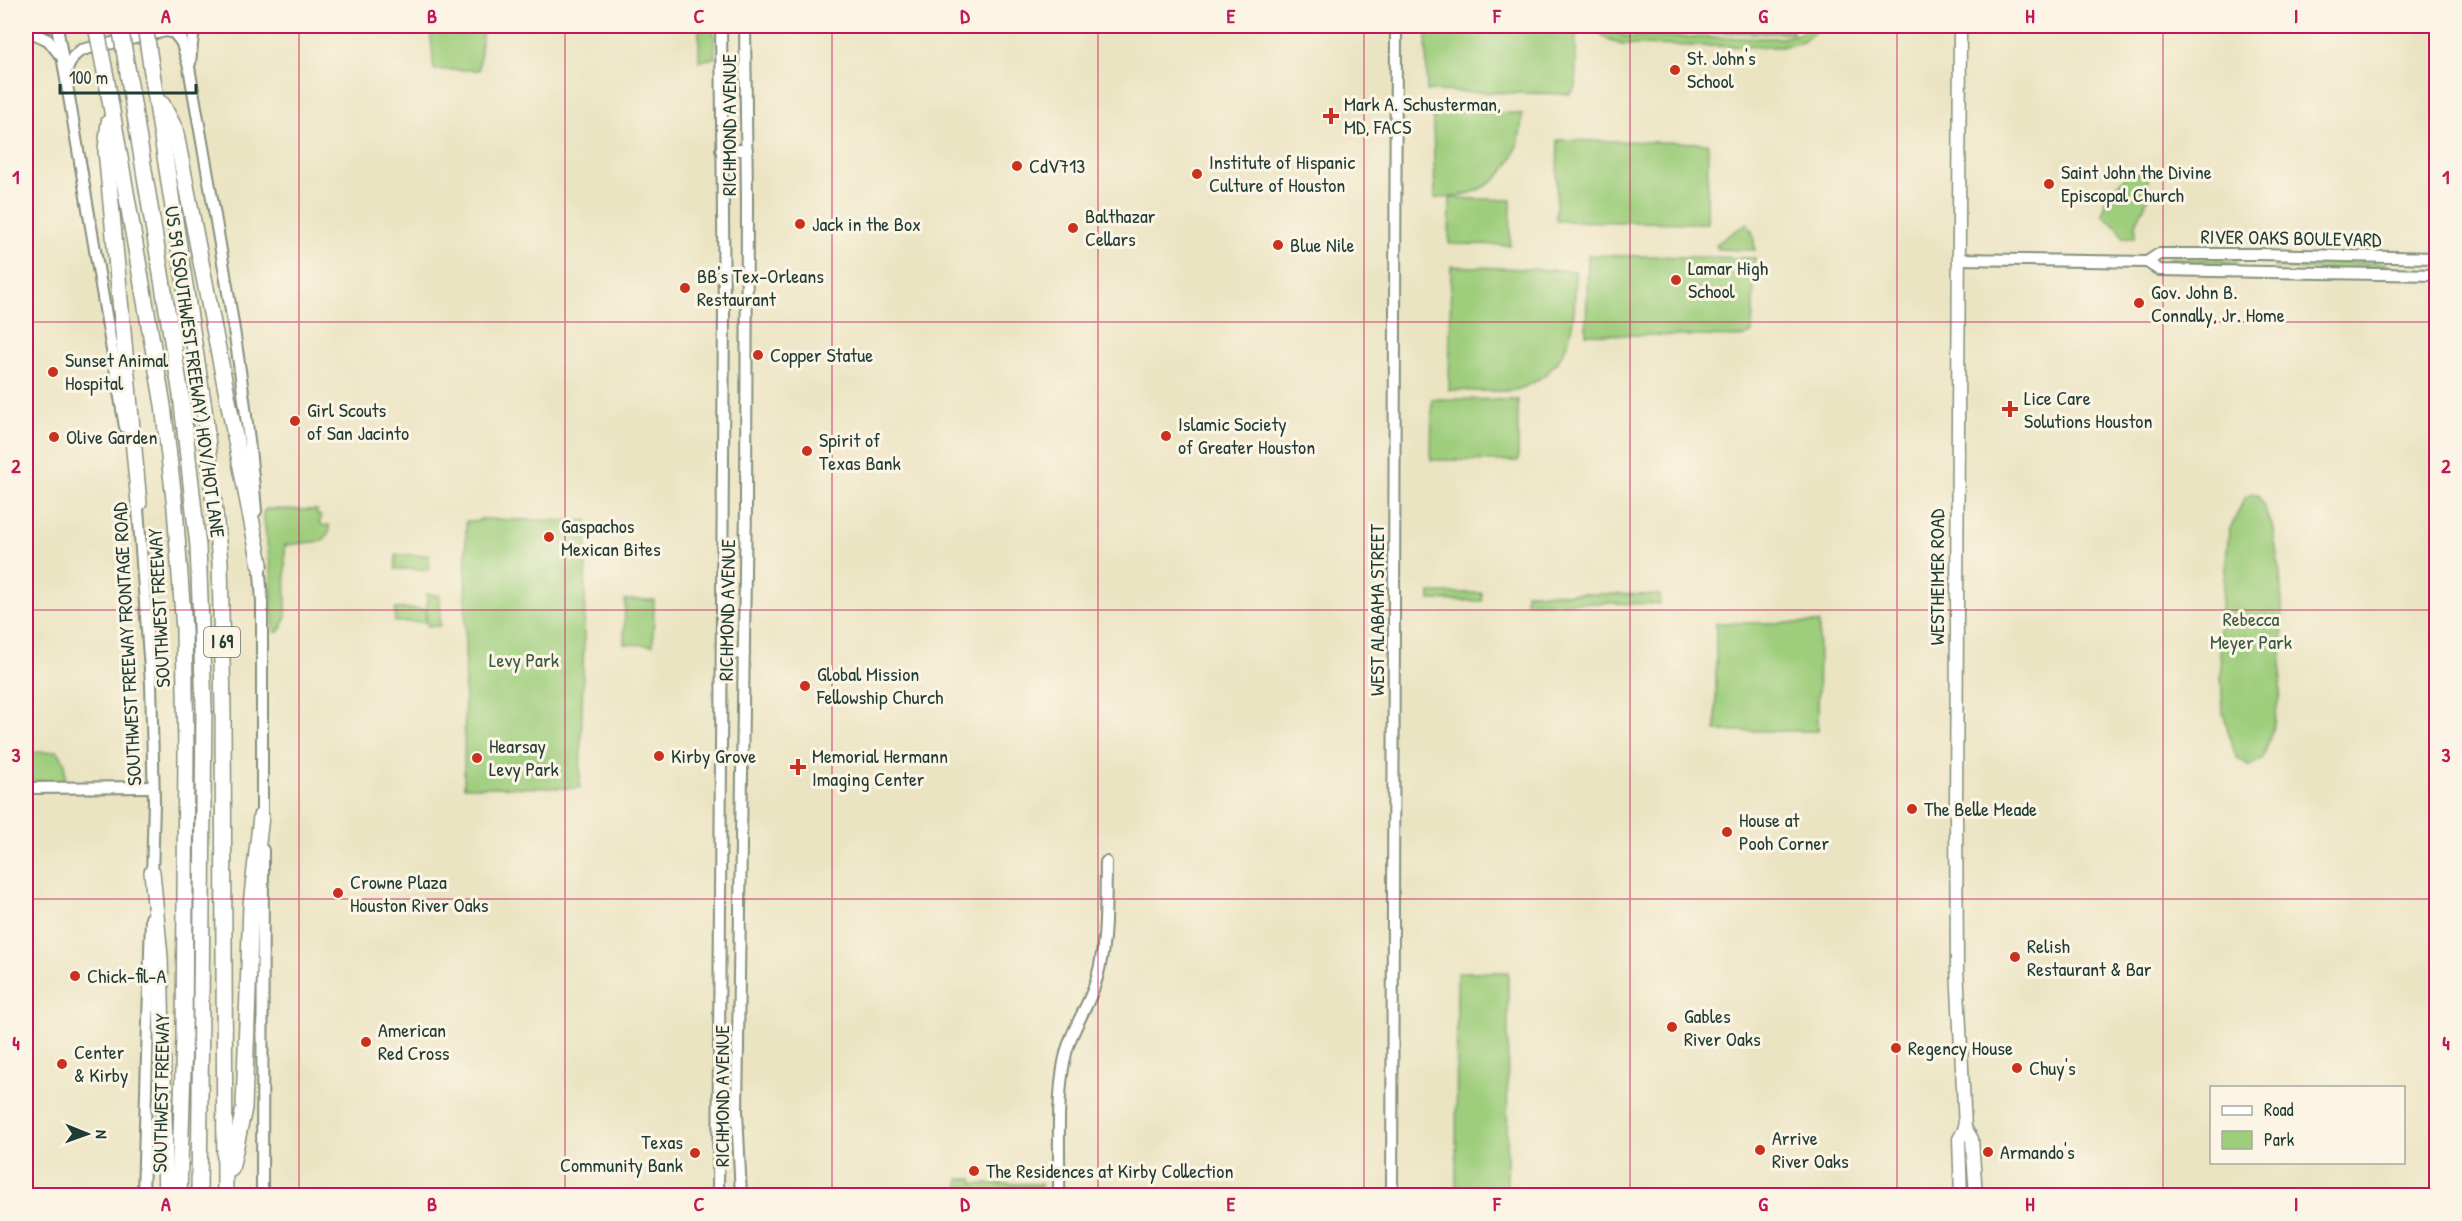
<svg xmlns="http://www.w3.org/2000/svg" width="2462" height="1221" font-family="'Patrick Hand',sans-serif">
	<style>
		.green { fill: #9ecd7c; stroke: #5e8558; stroke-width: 1.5 }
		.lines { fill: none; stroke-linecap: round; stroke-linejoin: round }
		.secondary-casing { stroke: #85907c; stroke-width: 14 }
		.primary-casing { stroke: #85907c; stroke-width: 15 }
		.highway-casing { stroke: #85907c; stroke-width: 18 }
		.secondary { stroke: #fff; stroke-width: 10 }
		.primary { stroke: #fff; stroke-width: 12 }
		.highway { stroke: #fff; stroke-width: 15 }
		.highway-bridge-casing { stroke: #85907c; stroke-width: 18; stroke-linecap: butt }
		.highway-bridge { stroke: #fff; stroke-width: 15 }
		.grid { fill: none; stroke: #c2185b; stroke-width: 1.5; stroke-opacity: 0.55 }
		.poi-dot { fill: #c8321e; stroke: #fcf5e5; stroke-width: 2 }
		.labels { text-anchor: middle; stroke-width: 6; stroke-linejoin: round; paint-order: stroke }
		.shield { fill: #fcf5e5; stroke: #617469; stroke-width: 1.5 }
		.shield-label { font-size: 18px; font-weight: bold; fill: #1f3d34 }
		.poi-label { font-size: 20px; fill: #1f3d34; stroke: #fcf5e5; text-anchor: start }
		.street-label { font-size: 20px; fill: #1f3d34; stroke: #fcf5e5 }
		.park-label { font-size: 20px; fill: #385a42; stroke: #fcf5e5 }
		.neatline { fill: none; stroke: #c2185b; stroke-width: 2 }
		.grid-label { font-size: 20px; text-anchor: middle; font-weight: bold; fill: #c2185b }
	</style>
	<rect width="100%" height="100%" fill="#fcf5e5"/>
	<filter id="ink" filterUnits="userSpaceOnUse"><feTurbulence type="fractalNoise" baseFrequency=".0167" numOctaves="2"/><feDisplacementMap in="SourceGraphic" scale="12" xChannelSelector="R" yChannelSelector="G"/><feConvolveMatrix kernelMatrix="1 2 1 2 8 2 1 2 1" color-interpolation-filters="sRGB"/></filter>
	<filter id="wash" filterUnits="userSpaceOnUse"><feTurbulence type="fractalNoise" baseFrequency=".008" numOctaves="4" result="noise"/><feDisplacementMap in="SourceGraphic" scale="24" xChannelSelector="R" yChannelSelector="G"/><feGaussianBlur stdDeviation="1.35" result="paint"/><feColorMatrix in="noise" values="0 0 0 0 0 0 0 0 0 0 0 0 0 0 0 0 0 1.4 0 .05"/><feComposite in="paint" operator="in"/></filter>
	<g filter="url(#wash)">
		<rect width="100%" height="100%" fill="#ebe4c3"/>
		<g class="green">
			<path d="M430 26H483L479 70H434Z"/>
			<path d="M699 26H714L715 58 699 61Z"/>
			<path d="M1426 26H1576V87L1570 94 1427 91Z"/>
			<path d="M1592 26C1604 25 1615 35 1629 37L1782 38 1799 34 1810 26H1821L1803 42 1781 47 1622 45 1608 40Z"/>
			<path d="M1646 26H1793V33L1646 32Z"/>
			<path d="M1442 109 1522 114C1521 169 1489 198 1435 198L1433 118Z"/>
			<path d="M1558 140 1708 143 1707 223 1556 221Z"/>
			<path d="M2148 173V198L2136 224 2135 238 2123 237 2119 229 2103 215 2106 196 2128 174Z"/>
			<path d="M1450 198 1511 200 1510 245 1449 244Z"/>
			<path d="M1747 223 1753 234 1755 250 1718 249 1716 244Z"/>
			<path d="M1588 255 1755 258 1752 332 1745 337 1586 334Z"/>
			<path d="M2169 258 2237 260V268L2169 267Z"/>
			<path d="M2275 261 2387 263V271L2275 269Z"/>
			<path d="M1451 266 1575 271C1575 311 1576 354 1539 379 1531 384 1523 389 1514 390 1493 393 1470 390 1449 390Z"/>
			<path d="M1432 399 1518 400V461L1431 460Z"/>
			<path d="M2253 494 2258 495 2272 525 2280 573 2283 622 2280 693 2273 728 2263 758 2250 766 2236 757 2223 713 2219 629 2229 531 2245 497Z"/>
			<path d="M266 509 317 510V515L321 516 320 523 324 526 329 525V532L323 541 285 545 286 617 282 627 278 632H275L273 627 271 572 263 513Z"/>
			<path d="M480 519 587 521 580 788 464 787 466 521H480Z"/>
			<path d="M396 555H429V569H395Z"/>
			<path d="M1430 593H1482V601L1430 600Z"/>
			<path d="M1526 593 1660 595V604L1526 602Z"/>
			<path d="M427 594 438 595 440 597V626H427Z"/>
			<path d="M625 600H654L653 645 624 644Z"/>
			<rect x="395" y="609" width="30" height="13"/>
			<path d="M1716 623H1819L1818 731H1716Z"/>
			<path d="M26 732 28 753 58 751 65 763V782L26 781Z"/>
			<path d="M1457 972H1508L1507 1195H1456Z"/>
			<path d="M959 1179H973L974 1184H1041V1195H959Z"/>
		</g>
	</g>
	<g filter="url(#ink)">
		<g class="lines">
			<defs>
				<g id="secondary">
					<path d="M57 26 125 427"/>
					<path d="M180 26 182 44 189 67C214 214 244 362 256 511"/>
					<path d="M26 27 48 26"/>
					<path d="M26 30 48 40 60 55"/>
					<path d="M190 63 193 35 198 26"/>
					<path d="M66 71 73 57 81 50 166 31 174 33 182 43"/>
					<path d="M721 150H747"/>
					<path d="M1959 259 2147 262 2159 270 2436 275"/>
					<path d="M2147 262 2159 254H2256L2436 258"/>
					<path d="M137 496 151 683 154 801 152 879"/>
					<path d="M259 559 262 602V823"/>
					<path d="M722 654 744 653"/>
					<path d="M26 788 153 787"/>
					<path d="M143 1196 151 918"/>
					<path d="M262 1196 263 850"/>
					<path d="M718 1196 724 310 721 26"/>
					<path d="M741 1196 737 1111 746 505 747 198 745 26"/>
					<path d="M1059 1196C1060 1152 1056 1106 1064 1062 1069 1034 1083 1016 1093 990 1108 950 1105 905 1106 862"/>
					<path d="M1392 1196 1396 26"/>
				</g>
				<g id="primary">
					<path d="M1960 26 1956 813 1957 968 1965 1128 1959 1139 1961 1196"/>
					<path d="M1965 1128 1972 1139 1976 1196"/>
				</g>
				<g id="highway">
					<path d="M151 66 204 408 220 561 223 712 225 1196"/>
					<path d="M128 73 181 395 198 546 204 708 199 1196"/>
					<path d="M106 77 163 405 175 508 184 630 186 750 184 1039 179 1196"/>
					<path d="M162 104 175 129 260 564"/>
					<path d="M109 122 106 150 139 503"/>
					<path d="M152 872 160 957 166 1196"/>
					<path d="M231 1169 244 1108 251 905 261 816"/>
				</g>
			</defs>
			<use href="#secondary" class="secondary-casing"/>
			<use href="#primary" class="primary-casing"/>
			<use href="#highway" class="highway-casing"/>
			<use href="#secondary" class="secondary"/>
			<use href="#primary" class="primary"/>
			<use href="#highway" class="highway"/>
			<defs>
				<g id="highway-bridge">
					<path d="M96 26 106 77"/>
					<path d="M120 26 128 73"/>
					<path d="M145 26 151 66"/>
				</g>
			</defs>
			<use href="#highway-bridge" class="highway-bridge-casing"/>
			<use href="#highway-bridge" class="highway-bridge"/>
		</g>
	</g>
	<path class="grid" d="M299 26V1196M565 26V1196M832 26V1196M1098 26V1196M1364 26V1196M1630 26V1196M1897 26V1196M2163 26V1196M26 322H2436M26 610H2436M26 899H2436"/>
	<g class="poi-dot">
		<circle cx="1675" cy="70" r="6"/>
		<path d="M1328 107h6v6h6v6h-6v6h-6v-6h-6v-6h6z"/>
		<circle cx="1017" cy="166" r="6"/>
		<circle cx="1197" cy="174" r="6"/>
		<circle cx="2049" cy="184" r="6"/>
		<circle cx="800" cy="224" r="6"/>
		<circle cx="1073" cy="228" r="6"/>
		<circle cx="1278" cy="245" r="6"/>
		<circle cx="1676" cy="280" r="6"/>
		<circle cx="685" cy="288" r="6"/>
		<circle cx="2139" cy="303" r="6"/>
		<circle cx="758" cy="355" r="6"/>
		<circle cx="53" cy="372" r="6"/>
		<path d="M2007 400h6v6h6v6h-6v6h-6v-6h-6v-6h6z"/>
		<circle cx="295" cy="421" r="6"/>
		<circle cx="1166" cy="436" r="6"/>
		<circle cx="54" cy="437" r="6"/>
		<circle cx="807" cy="451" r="6"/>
		<circle cx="549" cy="537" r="6"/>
		<circle cx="805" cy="686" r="6"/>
		<circle cx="659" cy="756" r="6"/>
		<circle cx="477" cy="758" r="6"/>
		<path d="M795 758h6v6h6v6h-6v6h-6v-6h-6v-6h6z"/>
		<circle cx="1912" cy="809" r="6"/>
		<circle cx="1727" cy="832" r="6"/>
		<circle cx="338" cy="893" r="6"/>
		<circle cx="2015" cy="957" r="6"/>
		<circle cx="75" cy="976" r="6"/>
		<circle cx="1672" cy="1027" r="6"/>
		<circle cx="366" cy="1042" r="6"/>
		<circle cx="1896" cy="1048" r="6"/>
		<circle cx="62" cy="1064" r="6"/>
		<circle cx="2017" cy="1068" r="6"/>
		<circle cx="1760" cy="1150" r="6"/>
		<circle cx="1988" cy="1152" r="6"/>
		<circle cx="695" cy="1153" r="6"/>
		<circle cx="974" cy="1171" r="6"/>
	</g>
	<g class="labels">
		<rect class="shield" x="204" y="627" width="36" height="30" rx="4.5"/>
		<g class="shield-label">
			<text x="222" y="648">I 69</text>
		</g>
		<g class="poi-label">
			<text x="1687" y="65">St. John's<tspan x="1687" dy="23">School</tspan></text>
			<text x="1344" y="111">Mark A. Schusterman,<tspan x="1344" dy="23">MD, FACS</tspan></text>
			<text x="1209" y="169">Institute of Hispanic<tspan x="1209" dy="23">Culture of Houston</tspan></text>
			<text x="1029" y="173">CdV713</text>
			<text x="2061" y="179">Saint John the Divine<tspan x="2061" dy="23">Episcopal Church</tspan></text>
			<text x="1085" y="223">Balthazar<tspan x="1085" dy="23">Cellars</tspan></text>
			<text x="812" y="231">Jack in the Box</text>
			<text x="1290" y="252">Blue Nile</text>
			<text x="1688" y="275">Lamar High<tspan x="1688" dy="23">School</tspan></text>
			<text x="697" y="283">BB's Tex-Orleans<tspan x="697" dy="23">Restaurant</tspan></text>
			<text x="2151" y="299">Gov. John B.<tspan x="2151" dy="23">Connally, Jr. Home</tspan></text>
			<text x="770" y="362">Copper Statue</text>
			<text x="65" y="367">Sunset Animal<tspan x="65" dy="23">Hospital</tspan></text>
			<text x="2024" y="405">Lice Care<tspan x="2024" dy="23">Solutions Houston</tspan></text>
			<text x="307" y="417">Girl Scouts<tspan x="307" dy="23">of San Jacinto</tspan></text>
			<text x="1178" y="431">Islamic Society<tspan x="1178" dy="23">of Greater Houston</tspan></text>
			<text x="66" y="444">Olive Garden</text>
			<text x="819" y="447">Spirit of<tspan x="819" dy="23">Texas Bank</tspan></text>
			<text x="561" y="533">Gaspachos<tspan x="561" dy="23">Mexican Bites</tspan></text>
			<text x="817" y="681">Global Mission<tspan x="817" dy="23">Fellowship Church</tspan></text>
			<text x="489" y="753">Hearsay<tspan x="489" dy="23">Levy Park</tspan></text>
			<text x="671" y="763">Kirby Grove</text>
			<text x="812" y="763">Memorial Hermann<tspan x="812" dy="23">Imaging Center</tspan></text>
			<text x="1924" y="816">The Belle Meade</text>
			<text x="1739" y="827">House at<tspan x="1739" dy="23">Pooh Corner</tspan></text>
			<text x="350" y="889">Crowne Plaza<tspan x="350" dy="23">Houston River Oaks</tspan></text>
			<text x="2027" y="953">Relish<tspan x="2027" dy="23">Restaurant &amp; Bar</tspan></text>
			<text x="87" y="983">Chick-fil-A</text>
			<text x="1684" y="1023">Gables<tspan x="1684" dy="23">River Oaks</tspan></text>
			<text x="378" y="1037">American<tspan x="378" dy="23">Red Cross</tspan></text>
			<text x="1908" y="1055">Regency House</text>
			<text x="74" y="1059">Center<tspan x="74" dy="23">&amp; Kirby</tspan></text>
			<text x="2029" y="1075">Chuy's</text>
			<text x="1772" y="1145">Arrive<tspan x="1772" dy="23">River Oaks</tspan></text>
			<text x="683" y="1149" text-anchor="end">Texas<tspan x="683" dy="23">Community Bank</tspan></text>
			<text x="2000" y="1159">Armando's</text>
			<text x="986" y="1178">The Residences at Kirby Collection</text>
		</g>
		<g class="street-label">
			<text transform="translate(729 125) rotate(-90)" y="7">RICHMOND AVENUE</text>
			<text transform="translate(2291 238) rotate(1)" y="7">RIVER OAKS BOULEVARD</text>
			<text transform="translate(195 372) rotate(82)" y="7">US 59 (SOUTHWEST FREEWAY) HOV/HOT LANE</text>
			<text transform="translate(1937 577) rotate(-90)" y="7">WESTHEIMER ROAD</text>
			<text transform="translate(159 608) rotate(-93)" y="7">SOUTHWEST FREEWAY</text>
			<text transform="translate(727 610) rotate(-89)" y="7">RICHMOND AVENUE</text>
			<text transform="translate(1377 610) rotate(-90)" y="7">WEST ALABAMA STREET</text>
			<text transform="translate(127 644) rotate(-93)" y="7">SOUTHWEST FREEWAY FRONTAGE ROAD</text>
			<text transform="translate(161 1093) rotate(-89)" y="7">SOUTHWEST FREEWAY</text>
			<text transform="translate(722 1096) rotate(-90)" y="7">RICHMOND AVENUE</text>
		</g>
		<g class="park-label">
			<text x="2251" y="626">Rebecca<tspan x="2251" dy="23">Meyer Park</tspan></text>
			<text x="524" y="667">Levy Park</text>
		</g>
	</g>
	<rect width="2462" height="1221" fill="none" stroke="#fcf5e5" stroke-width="66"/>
	<rect x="2210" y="1086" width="195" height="78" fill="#fcf5e5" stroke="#a4ab9e" stroke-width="1.5"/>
	<rect x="2222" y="1106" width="30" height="9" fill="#ffffff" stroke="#a4ab9e" stroke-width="1.5"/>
	<text x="2264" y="1116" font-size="18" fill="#1f3d34">Road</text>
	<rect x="2222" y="1131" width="30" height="18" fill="#9ecd7c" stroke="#a4ab9e" stroke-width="1.5"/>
	<text x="2264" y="1146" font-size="18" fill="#1f3d34">Park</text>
	<g transform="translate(87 1134) rotate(91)" stroke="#fcf5e5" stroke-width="4.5" paint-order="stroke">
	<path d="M0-4.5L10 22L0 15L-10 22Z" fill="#1f3d34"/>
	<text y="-9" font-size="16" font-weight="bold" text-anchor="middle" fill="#1f3d34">N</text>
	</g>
	<path d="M60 84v9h136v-9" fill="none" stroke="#1f3d34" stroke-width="3"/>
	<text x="69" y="84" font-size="18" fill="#1f3d34" stroke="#fcf5e5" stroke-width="4.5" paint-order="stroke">100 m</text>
	<rect x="33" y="33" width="2396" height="1155" class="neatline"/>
	<g class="grid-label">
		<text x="166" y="23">A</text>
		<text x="432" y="23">B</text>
		<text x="699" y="23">C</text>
		<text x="965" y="23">D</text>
		<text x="1231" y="23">E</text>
		<text x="1497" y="23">F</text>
		<text x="1763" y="23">G</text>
		<text x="2030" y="23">H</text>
		<text x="2296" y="23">I</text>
		<text x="16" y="184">1</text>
		<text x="2446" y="184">1</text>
		<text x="16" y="473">2</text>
		<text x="2446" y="473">2</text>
		<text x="16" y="762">3</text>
		<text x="2446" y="762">3</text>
		<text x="16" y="1050">4</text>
		<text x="2446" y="1050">4</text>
		<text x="166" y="1211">A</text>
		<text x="432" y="1211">B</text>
		<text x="699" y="1211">C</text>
		<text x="965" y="1211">D</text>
		<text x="1231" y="1211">E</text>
		<text x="1497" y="1211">F</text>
		<text x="1763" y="1211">G</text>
		<text x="2030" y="1211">H</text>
		<text x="2296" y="1211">I</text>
	</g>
</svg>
